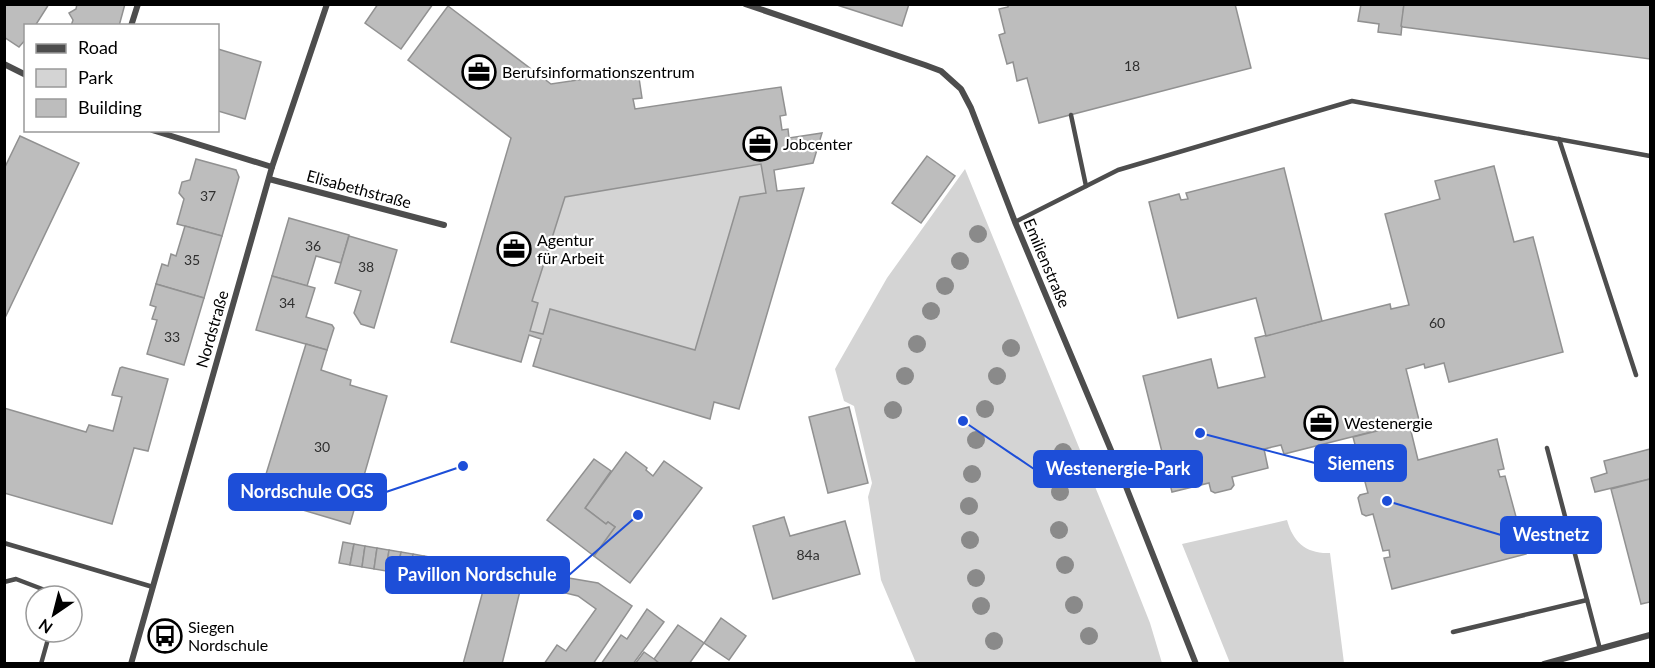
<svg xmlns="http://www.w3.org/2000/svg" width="1655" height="668" font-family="Lato,sans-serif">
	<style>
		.green { fill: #d4d4d4 }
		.building { fill: #bdbdbd; stroke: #919191; stroke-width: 1.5; fill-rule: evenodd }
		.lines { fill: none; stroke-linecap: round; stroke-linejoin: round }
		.service { stroke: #4d4d4d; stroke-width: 4.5 }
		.minor { stroke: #4d4d4d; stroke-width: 6 }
		.tree { fill: #8a8a8a }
		.labels { text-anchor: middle; stroke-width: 4.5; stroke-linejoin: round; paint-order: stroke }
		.number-label { font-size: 14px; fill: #2f2f2f }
		.poi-label { font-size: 16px; fill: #000; stroke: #fff; text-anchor: start }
		.street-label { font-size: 16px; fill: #000; stroke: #fff }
		.leader { fill: none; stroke: #1d4ed8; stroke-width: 2 }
		.callout-dot { fill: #1d4ed8; stroke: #fff; stroke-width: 2 }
		.callout { fill: #1d4ed8; stroke: #1d4ed8; stroke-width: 2 }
		.callout-label { font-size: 18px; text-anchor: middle; font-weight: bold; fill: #fff }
	</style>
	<rect width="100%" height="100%" fill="#fff"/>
	<g class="green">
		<path d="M761 164 766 193 695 350 551 309 543 334 530 331 532 301 565 197Z"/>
		<path d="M965 169 1123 555 1150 623 1162 663H916L881 580 868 497 872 483 854 406 844 401 835 369 887 278Z"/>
		<path d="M1287 520C1293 542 1306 554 1330 553L1344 663H1230L1182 544Z"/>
	</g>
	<g class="building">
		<path d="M4 4H49L35 26H26V39L19 47 4 37Z"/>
		<path d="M77 4H125L119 26H71L73 20 69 13 76 9Z"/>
		<path d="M378 4H433L401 49 365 23Z"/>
		<path d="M834 4H909L902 26Z"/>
		<path d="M1008 4H1235L1251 68 1039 123 1027 78 1017 81 1013 62 1007 64 999 35 1005 33 999 9 1008 7Z"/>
		<path d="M1361 4H1404L1401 35 1378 32 1379 24 1358 21Z"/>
		<path d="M1404 4H1650V59L1403 27 1401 26Z"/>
		<path d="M448 6 551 84 638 71 642 98 633 99 635 109 781 87 786 115 780 116 782 130 788 129 789 138 822 133 813 163 774 170 777 191 804 188 739 409 714 402 710 419 533 366 541 339 529 335 521 362 451 342 511 138 408 60ZM761 164 766 193 740 197 695 350 550 309 543 334 530 331 538 303 532 301 565 197Z"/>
		<path d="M218 49 261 62 245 119 218 111Z"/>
		<path d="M20 136 79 163 4 320V169Z"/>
		<path d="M927 156 955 176 921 223 892 203Z"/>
		<path d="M196 159 236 170 239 177 222 236 177 224 184 199 179 193 182 182 190 180Z"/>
		<path d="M1494 166 1514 242 1533 237 1563 352 1449 382 1444 363 1425 368 1424 364 1406 369 1419 420 1284 454 1281 445 1264 449 1268 468 1232 477 1234 485 1231 489 1215 493 1211 491 1209 483 1172 492 1143 376 1211 359 1218 388 1265 377 1255 338 1390 304 1391 309 1409 305 1385 214 1440 199 1435 181Z"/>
		<path d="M1284 168 1322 321 1266 336 1256 298 1178 318 1149 202 1179 194 1181 200 1188 199 1186 193Z"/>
		<path d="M289 218 349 235 341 263 316 256 307 286 272 276Z"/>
		<path d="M185 226 222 236 204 298 156 284 162 264 168 266 171 254 176 256Z"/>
		<path d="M349 236 397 250 374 328 361 324 354 313 361 291 335 283Z"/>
		<path d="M272 276 315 288 306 317 332 325 334 328 327 350 256 330Z"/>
		<path d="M156 284 204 298 184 365 147 354 157 320 152 319 156 307 150 305Z"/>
		<path d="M306 344 327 350 321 370 351 380 350 385 387 396 350 524 259 497Z"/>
		<path d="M122 367 168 379 148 451 134 448 112 524 4 493V408L86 432 89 425 113 431 122 397 112 395 120 368Z"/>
		<path d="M849 407 868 483 828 493 809 417Z"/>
		<path d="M1409 423 1418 460 1497 439 1504 469 1498 470 1500 477 1505 476 1526 554 1392 589 1384 558 1390 557 1389 550 1383 551 1373 514 1366 516 1362 514 1358 498 1360 495 1368 493 1353 437Z"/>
		<path d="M1650 449V479L1595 492 1591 478 1607 473 1604 461Z"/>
		<path d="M626 452 647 468 646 470 653 476 664 461 702 488 630 583 594 556 615 527 608 522 606 524 585 508Z"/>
		<path d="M594 459 611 471 585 508 606 524 608 522 615 527 594 556 547 520Z"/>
		<path d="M1650 479V602L1641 604 1611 489Z"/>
		<path d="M784 517 790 536 845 521 860 574 773 599 753 526Z"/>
		<path d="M343 542 354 544 350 565 339 563Z"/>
		<path d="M354 544 365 546 362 567 350 565Z"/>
		<path d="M365 546 377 548 374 569 362 567Z"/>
		<path d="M377 548 389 550 386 571 374 569Z"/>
		<path d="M389 550 401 552 397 573 386 571Z"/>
		<path d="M401 552 413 554 409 575 397 573Z"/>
		<path d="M413 554 424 556 421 577 409 575Z"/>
		<path d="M424 556 435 558 433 579 421 577Z"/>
		<path d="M557 576 598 583 632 606 593 664H544L557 645 566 651 596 609 578 596 557 591Z"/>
		<path d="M484 587 520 591 502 664H463Z"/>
		<path d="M647 609 664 622 633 664H601L621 635 627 639Z"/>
		<path d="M721 618 746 636 729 660 704 643Z"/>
		<path d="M678 625 704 643 689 664H660L654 659Z"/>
		<path d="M644 652 654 659 660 664H635Z"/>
	</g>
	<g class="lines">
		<g class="service">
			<path d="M1071 115 1086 186"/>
			<path d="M1559 139 1636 375"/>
			<path d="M1015 222 1118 170 1352 101 1650 156"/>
			<path d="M1547 448 1600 649"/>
			<path d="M4 543 153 587"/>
			<path d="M4 582 16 579 50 592 53 596"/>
			<path d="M1453 632 1587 600"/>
			<path d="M41 664 50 632"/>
		</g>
		<g class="minor">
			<path d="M745 4 925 65 941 71 961 89 971 108 1015 222 1121 474 1196 664"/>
			<path d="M131 26 138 4"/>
			<path d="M4 64 26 75"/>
			<path d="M152 130 272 167"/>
			<path d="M269 179 444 225"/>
			<path d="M131 664 272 167 327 4"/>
			<path d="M1544 664 1650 635"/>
		</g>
	</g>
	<g class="tree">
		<circle cx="978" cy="234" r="9"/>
		<circle cx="960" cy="261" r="9"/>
		<circle cx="945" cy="286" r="9"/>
		<circle cx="931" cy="311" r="9"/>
		<circle cx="917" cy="344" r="9"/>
		<circle cx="1011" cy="348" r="9"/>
		<circle cx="905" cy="376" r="9"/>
		<circle cx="997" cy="376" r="9"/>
		<circle cx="985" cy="409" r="9"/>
		<circle cx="893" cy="410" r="9"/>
		<circle cx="976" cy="440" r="9"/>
		<circle cx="1063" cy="452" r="9"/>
		<circle cx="972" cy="474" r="9"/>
		<circle cx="1060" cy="492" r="9"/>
		<circle cx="969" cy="506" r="9"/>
		<circle cx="1059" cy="530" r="9"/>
		<circle cx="970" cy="540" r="9"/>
		<circle cx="1065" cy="565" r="9"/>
		<circle cx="976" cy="578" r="9"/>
		<circle cx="1074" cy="605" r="9"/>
		<circle cx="981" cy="606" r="9"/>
		<circle cx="1089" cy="636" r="9"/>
		<circle cx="994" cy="641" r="9"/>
	</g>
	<defs>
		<symbol id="office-ring" viewBox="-11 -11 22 22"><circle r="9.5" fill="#fff" stroke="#000" stroke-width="1.5"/><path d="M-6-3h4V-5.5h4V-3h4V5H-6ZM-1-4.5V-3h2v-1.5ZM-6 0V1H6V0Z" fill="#000"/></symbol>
		<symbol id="bus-ring" viewBox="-11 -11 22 22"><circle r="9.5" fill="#fff" stroke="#000" stroke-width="1.5"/><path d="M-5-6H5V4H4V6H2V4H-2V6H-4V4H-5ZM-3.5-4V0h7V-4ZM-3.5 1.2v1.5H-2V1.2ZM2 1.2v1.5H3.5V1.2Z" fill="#000"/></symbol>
	</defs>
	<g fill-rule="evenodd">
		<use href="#office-ring" x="460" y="53" width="38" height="38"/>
		<use href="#office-ring" x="741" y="125" width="38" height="38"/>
		<use href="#office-ring" x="495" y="230" width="38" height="38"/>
		<use href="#office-ring" x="1302" y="404" width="38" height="38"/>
		<use href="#bus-ring" x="146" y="617" width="38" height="38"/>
	</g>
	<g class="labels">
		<g class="number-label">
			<text x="1132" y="71">18</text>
			<text x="208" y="201">37</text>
			<text x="313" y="251">36</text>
			<text x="192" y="265">35</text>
			<text x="366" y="272">38</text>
			<text x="287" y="308">34</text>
			<text x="1437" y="328">60</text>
			<text x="172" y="342">33</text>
			<text x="322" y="452">30</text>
			<text x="808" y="560">84a</text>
		</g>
		<g class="poi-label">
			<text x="502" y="78">Berufsinformationszentrum</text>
			<text x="783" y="150">Jobcenter</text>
			<text x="537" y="246">Agentur<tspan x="537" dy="18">für Arbeit</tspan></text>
			<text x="1344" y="429">Westenergie</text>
			<text x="188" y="633">Siegen<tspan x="188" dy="18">Nordschule</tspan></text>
		</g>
		<g class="street-label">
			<text transform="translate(359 189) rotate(15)" y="6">Elisabethstraße</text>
			<text transform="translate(1047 263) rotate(67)" y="6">Emilienstraße</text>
			<text transform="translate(212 329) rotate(-74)" y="6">Nordstraße</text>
		</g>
	</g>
	<path class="leader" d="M1200 433L1315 463M963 421L1034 469M463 466L386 492M1387 501L1501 535M638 515L569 575"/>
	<g class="callout-dot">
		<circle cx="1200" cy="433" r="6"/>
		<circle cx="963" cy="421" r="6"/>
		<circle cx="463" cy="466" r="6"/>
		<circle cx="1387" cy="501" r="6"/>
		<circle cx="638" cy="515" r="6"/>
	</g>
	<g class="callout">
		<rect x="1315" y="445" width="91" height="36" rx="6"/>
		<rect x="1034" y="451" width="168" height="36" rx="6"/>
		<rect x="229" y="474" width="157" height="36" rx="6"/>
		<rect x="1501" y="517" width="100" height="36" rx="6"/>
		<rect x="386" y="557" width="183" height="36" rx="6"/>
	</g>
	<g class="callout-label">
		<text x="1361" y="470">Siemens</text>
		<text x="1118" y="475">Westenergie-Park</text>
		<text x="307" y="498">Nordschule OGS</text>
		<text x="1551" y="541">Westnetz</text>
		<text x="477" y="581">Pavillon Nordschule</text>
	</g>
	<rect width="1655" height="668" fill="none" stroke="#000000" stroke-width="12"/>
	<rect x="24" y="24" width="195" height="108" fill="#ffffff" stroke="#999999" stroke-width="1.5"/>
	<rect x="36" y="44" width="30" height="9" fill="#4d4d4d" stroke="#999999" stroke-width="1.5"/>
	<text x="78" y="54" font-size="18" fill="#000000">Road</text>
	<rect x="36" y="69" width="30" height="18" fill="#d4d4d4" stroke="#999999" stroke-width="1.5"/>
	<text x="78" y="84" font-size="18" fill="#000000">Park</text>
	<rect x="36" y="99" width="30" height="18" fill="#bdbdbd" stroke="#999999" stroke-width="1.5"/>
	<text x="78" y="114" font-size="18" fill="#000000">Building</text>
	<g transform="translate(54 614) rotate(215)"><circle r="28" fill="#ffffff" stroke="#999999" stroke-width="1.5"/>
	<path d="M0-4.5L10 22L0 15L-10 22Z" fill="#000000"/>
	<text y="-9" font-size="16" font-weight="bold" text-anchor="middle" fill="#000000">N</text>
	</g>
</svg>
